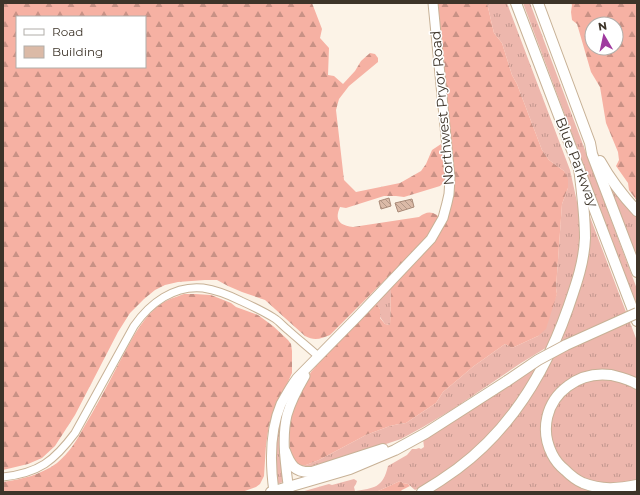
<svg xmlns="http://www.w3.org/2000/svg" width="640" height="495" font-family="Montserrat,sans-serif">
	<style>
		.grass { fill: url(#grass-tufts) }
		.forest { fill: url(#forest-firs); fill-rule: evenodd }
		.building { fill: url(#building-back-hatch); stroke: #a98a78 }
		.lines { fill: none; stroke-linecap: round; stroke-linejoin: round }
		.minor-casing { stroke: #c7b196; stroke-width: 9 }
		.major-casing { stroke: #c7b196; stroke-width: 11 }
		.highway-casing { stroke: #c7b196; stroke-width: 12 }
		.minor { stroke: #fff; stroke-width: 7 }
		.major { stroke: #fff; stroke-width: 9 }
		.highway { stroke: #fff; stroke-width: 10 }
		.highway-bridge-casing { stroke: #c7b196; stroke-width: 12; stroke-linecap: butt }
		.highway-bridge { stroke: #fff; stroke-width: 10 }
		.labels { text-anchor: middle; stroke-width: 3; stroke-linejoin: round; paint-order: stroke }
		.street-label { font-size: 14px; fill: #3d3429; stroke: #fff }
	</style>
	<defs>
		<pattern id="grass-tufts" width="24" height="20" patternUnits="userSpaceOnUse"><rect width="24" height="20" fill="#edb7ad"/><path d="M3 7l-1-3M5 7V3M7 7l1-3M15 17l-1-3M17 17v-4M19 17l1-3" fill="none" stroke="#c1968d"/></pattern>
		<pattern id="forest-firs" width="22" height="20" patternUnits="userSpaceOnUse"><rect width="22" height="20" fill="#f6b1a3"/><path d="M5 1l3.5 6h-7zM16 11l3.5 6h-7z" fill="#c89185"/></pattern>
		<pattern id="building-back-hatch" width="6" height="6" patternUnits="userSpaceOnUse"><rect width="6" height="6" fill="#dbbaa7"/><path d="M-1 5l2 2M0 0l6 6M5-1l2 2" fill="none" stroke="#b39888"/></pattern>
	</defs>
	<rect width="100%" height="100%" fill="#fcf3e7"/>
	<g class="grass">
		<path d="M487 3H507L570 170 579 211 581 228 579 250 572 283 549 346 521 363 453 409 423 427 401 439 311 469 298 466 306 465 319 460 366 435 390 426 399 424 406 423 436 403 443 392 474 366 505 344 512 348 538 336 557 294 556 288 562 204 568 188 564 171 549 160 542 150 517 84 512 75 502 43 494 33Z"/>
		<path d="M523 3H530L637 289V308Z"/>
		<path d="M610 185 637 217V258L610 186Z"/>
		<path d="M587 209 637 341V382L581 375 541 424C540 438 545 461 558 470 562 473 568 475 572 477 583 482 593 487 604 492H427L521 407 580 279Z"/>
		<path d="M391 288 390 325 385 324 380 317V309L376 303Z"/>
		<path d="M541 362C532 376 524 392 514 406 510 411 506 416 502 420 478 448 448 474 415 490L408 484 403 483 400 481 376 492H301L329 484 332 485 354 479 357 481 356 484 354 487 355 491C374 488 383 488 388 466L407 455 412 449H416L419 448 421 449 424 447 423 439Z"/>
		<path d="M606 378 624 383 637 390V480L628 483 599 485 574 475 550 447V417L562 395 587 380Z"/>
		<path d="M291 395 283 482 277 484 276 483 275 434 286 401Z"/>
	</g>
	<g class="forest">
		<path d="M3 3H312L322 29 320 38 329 48 328 75 334 76 343 84 355 71 361 61 370 53 375 54 378 58V62L349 86 339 99 336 110 344 180 356 192 400 183 421 171 426 164 432 150 441 144 445 178 444 182 440 186 404 197 396 196H384L346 208 340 207C334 221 340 225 353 227L419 217C426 212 430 211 437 215L439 218 429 234 420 245 330 335C321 339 314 341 305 336L265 300 242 292 228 286 217 280H205L178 282 165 285 155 290 144 299 130 313 118 332 75 415 55 446 42 458 28 464 3 470ZM17 17H145V67H17Z"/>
		<path d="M438 3H487L494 33 502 43 512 75 517 84 542 150 549 160 564 171 568 179V188L562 204 556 288 557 294 546 329 538 336 512 348 505 344 474 366 443 392 436 403 406 423 399 424 390 426 366 435 319 460 306 465 298 466 290 453 289 432 291 415 303 386 311 372 323 358 376 303 380 309V318L385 324 390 325 391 288 433 241 440 230 453 162Z"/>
		<path d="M571 3H637V201L629 190 628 183 616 166 619 160 618 152 606 123 600 87 591 72 577 24 572 20 571 12 572 5ZM592 24H616V48H592Z"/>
		<path d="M184 294H195L211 295 231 303 236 307 258 315 273 326 288 340 291 344 292 351V373L274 412 269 425 266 445 264 476 260 484 256 487 242 492H3V482C23 479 40 475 57 463 69 453 77 440 84 427 96 407 107 386 118 365 130 343 141 318 161 304 168 299 176 297 184 294Z"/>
		<path d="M400 481 403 483 408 484 410 486 402 490 400 492H376Z"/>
	</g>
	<g class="building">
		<path d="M389 198 391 206 381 209 379 201Z"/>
		<path d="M412 199 414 207 398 212 395 203Z"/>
	</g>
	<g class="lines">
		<defs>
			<path id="minor" d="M3 477C39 473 54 461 75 433L134 326C150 303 174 285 203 288 217 290 229 295 241 301 252 306 263 311 274 318 279 321 283 326 288 330 298 339 308 347 318 356"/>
			<g id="major">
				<path d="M274 492C270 463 269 432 281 404 286 395 291 386 297 378L358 316 431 239 443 218 447 203 449 194 450 178 433 3"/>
				<path d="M289 492C286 467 281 440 287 415 291 401 298 388 305 376"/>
			</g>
			<g id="highway">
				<path d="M516 3 637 321"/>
				<path d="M538 3 590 143 592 154 637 272"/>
				<path d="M600 161C610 179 623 196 637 211"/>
				<path d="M637 384C629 379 619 377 611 375 595 373 581 376 568 386 546 402 540 430 552 454 555 460 560 466 565 470 570 475 576 480 583 483 601 490 618 489 637 485"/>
				<path d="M285 451C290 465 295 473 312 472L383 449"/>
				<path d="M271 492 350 469 395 450 426 433 507 381"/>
				<path d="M422 492C434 485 446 477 457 469 511 429 546 371 568 308 576 285 584 263 585 238 585 215 582 191 579 168"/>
			</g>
		</defs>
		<use href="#minor" class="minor-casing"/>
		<use href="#major" class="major-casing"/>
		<use href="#highway" class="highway-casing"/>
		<use href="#minor" class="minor"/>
		<use href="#major" class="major"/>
		<use href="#highway" class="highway"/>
		<defs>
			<path id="highway-bridge" d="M507 381 538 360 566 345 637 313"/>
		</defs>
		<use href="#highway-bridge" class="highway-bridge-casing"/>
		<use href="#highway-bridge" class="highway-bridge"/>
	</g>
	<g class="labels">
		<g class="street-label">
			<text transform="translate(442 108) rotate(-95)" y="5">Northwest Pryor Road</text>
			<text transform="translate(577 162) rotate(69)" y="5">Blue Parkway</text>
		</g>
	</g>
	<rect width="640" height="495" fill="none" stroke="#3d3429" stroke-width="8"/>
	<rect x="16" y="16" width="130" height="52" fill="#ffffff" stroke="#b1aea9"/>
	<rect x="24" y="29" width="20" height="6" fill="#ffffff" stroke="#b1aea9"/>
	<text x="52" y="36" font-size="12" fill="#3d3429">Road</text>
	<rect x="24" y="46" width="20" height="12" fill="#dbbaa7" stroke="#b1aea9"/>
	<text x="52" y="56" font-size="12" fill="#3d3429">Building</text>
	<g transform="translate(604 36) rotate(351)"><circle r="19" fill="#ffffff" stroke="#b1aea9"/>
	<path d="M0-3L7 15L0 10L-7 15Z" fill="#9f3a9f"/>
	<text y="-6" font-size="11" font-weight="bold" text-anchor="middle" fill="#3d3429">N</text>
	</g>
</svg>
